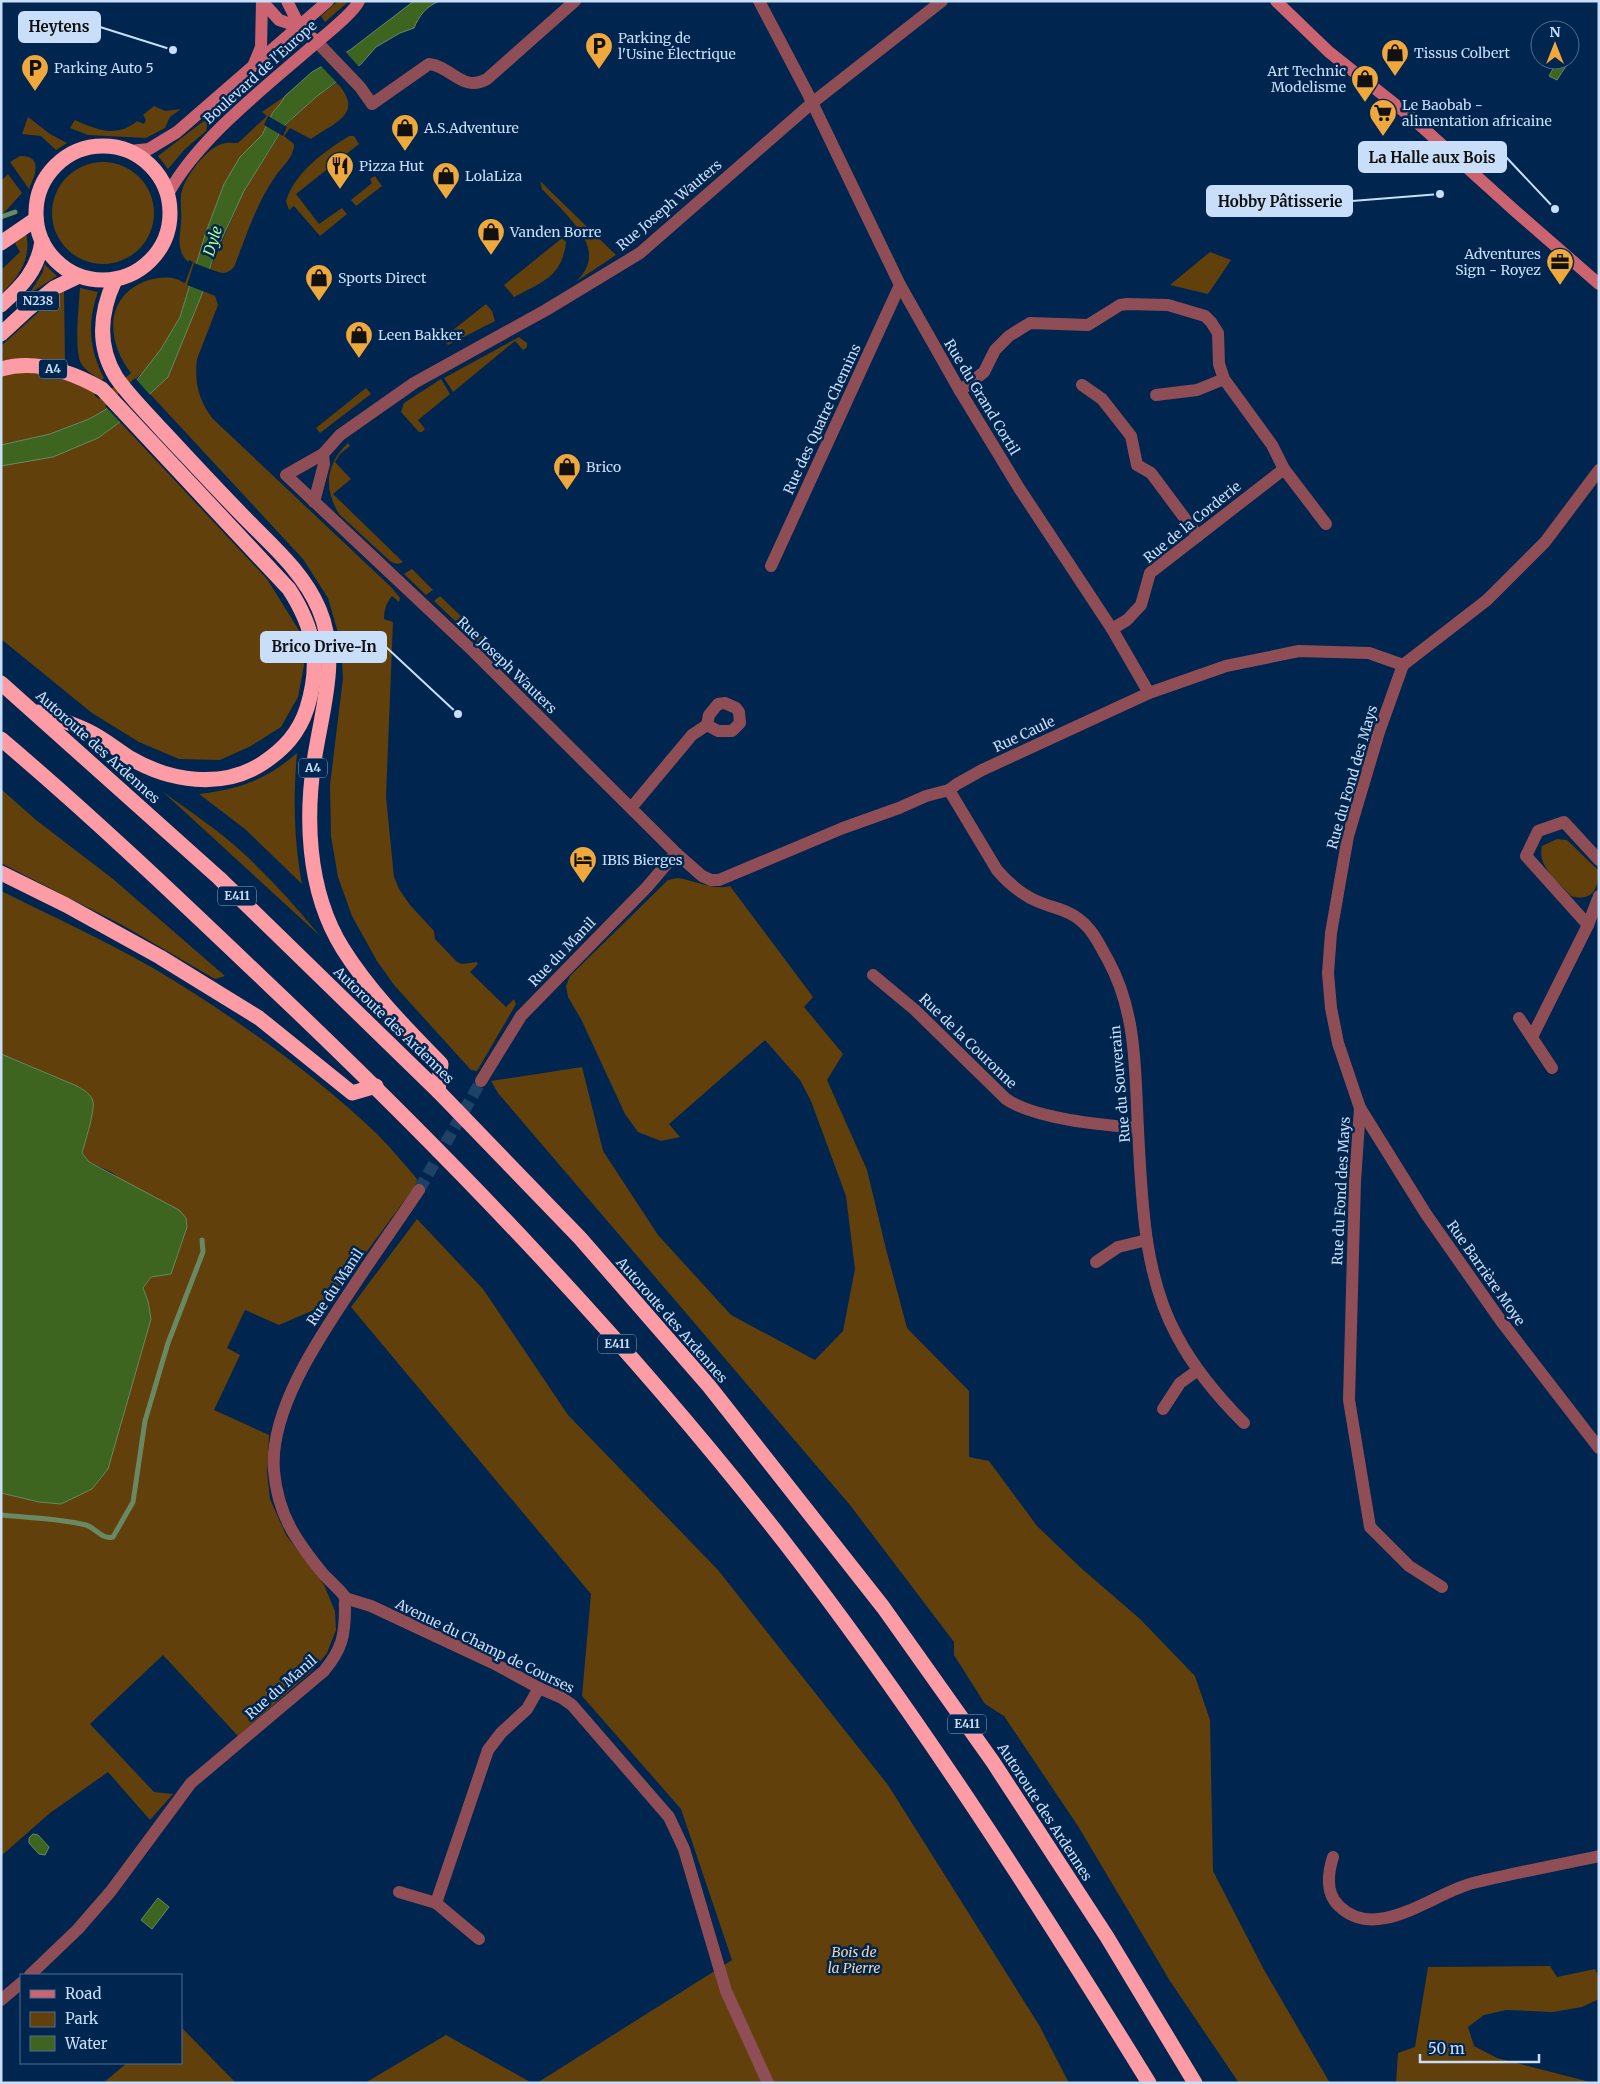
<svg xmlns="http://www.w3.org/2000/svg" width="1600" height="2084" font-family="Merriweather,serif">
	<style>
		.green { fill: #61400b }
		.water { fill: #3e6520; stroke: #688961 }
		.pier { fill: #00254e }
		.lines { fill: none; stroke-linecap: round; stroke-linejoin: round }
		.stream { stroke: #688961; stroke-width: 5 }
		.street-tunnel { stroke: #1e4168; stroke-width: 12; stroke-dasharray: 12 6; stroke-linecap: butt }
		.street { stroke: #8f4e55; stroke-width: 12 }
		.secondary { stroke: #cb6370; stroke-width: 12 }
		.highway { stroke: #fe9ca6; stroke-width: 15 }
		.labels { text-anchor: middle; stroke-width: 5; stroke-linejoin: round; paint-order: stroke }
		.shield { fill: #00254e; stroke: #8da6c6; stroke-width: 1 }
		.shield-label { font-size: 12px; font-weight: bold; fill: #c9def9 }
		.poi-label { font-size: 14px; fill: #c9def9; stroke: #00254e; text-anchor: start }
		.street-label { font-size: 14px; fill: #c9def9; stroke: #00254e }
		.park-label { font-size: 14px; font-style: italic; fill: #f4d3a9; stroke: #00254e }
		.water-label { font-size: 15px; font-style: italic; fill: #b6fc86; stroke: #00254e }
		.leader { fill: none; stroke: #c9def9; stroke-width: 2 }
		.callout-dot { fill: #c9def9; stroke: #00254e; stroke-width: 2 }
		.callout { fill: #c9def9; stroke: #c9def9; stroke-width: 2 }
		.callout-label { font-size: 15px; text-anchor: middle; font-weight: bold; fill: #111 }
	</style>
	<rect width="100%" height="100%" fill="#00254e"/>
	<g class="green">
		<path d="M338 1H349L325 22 321 16Z"/>
		<path d="M337 83C365 114 335 122 311 139L290 128 284 136 294 144C294 158 282 166 275 177 256 204 246 237 234 267 225 276 221 273 210 269L244 191 286 125 316 97Z"/>
		<path d="M285 96 280 105 273 112 262 135 240 157 224 184 206 232 180 317 161 349 149 366 105 410 89 419 50 434 1 445V376C37 366 64 379 97 393L94 395 99 399 131 373C107 343 103 297 146 281 155 278 166 276 176 279 182 280 180 282 185 283L193 262 189 260 188 262C176 250 180 238 181 223 182 214 180 205 181 196 182 180 207 147 222 144 227 142 233 143 238 143L267 116 262 112Z"/>
		<path d="M154 106 165 111 181 109 170 117 165 128 146 138 88 135 70 128 75 120C97 130 117 138 137 121L144 124 146 120 143 115Z"/>
		<path d="M28 117 50 134 67 143 56 150 41 136 22 134Z"/>
		<path d="M209 117 206 131 185 149 168 169 158 156Z"/>
		<path d="M349 136H354L359 144 296 194 319 224 342 208 347 214 320 236 294 206 289 210 286 201C295 172 325 151 349 136Z"/>
		<path d="M20 156C44 156 35 175 29 189L10 162Z"/>
		<circle cx="103" cy="213" r="51"/>
		<path d="M8 174 22 193 1 216V181Z"/>
		<path d="M375 176 382 186 356 206 351 200 372 183 370 179Z"/>
		<path d="M540 181 616 255 577 281C584 273 589 266 589 256 591 235 556 204 542 189Z"/>
		<path d="M26 233C32 258 19 277 1 294V270L20 252 15 243Z"/>
		<path d="M562 238 566 242C562 277 542 282 514 297L504 285Z"/>
		<path d="M1210 252 1231 260 1208 294 1170 285Z"/>
		<path d="M44 264 57 276 29 294 43 272Z"/>
		<path d="M80 288 98 292C87 322 89 349 104 378L102 380C95 376 85 371 81 363 74 350 79 304 80 288Z"/>
		<path d="M64 291 65 364 1 363V346L53 299Z"/>
		<path d="M203 291 215 296 218 305 197 359C194 383 199 401 213 419L392 588 400 598 399 602 392 596C386 603 384 611 384 619L393 622 386 797 394 877 399 889 410 905 434 931 435 939 457 962 462 964 477 962 478 964 470 972 506 1007 514 999 516 1004 512 1011 477 1071 471 1070 394 985 377 961 352 916 338 877 331 836 330 785 343 678 341 643 328 598 303 559 150 394 168 377Z"/>
		<path d="M486 304 492 311 495 321 448 345 443 338Z"/>
		<path d="M519 337 527 343V347L523 350 515 341 453 392 444 378Z"/>
		<path d="M441 379 450 394 418 420 425 429 422 432H419L401 412 404 403Z"/>
		<path d="M366 388 371 394 320 433 316 428Z"/>
		<path d="M120 422 267 579 300 632 304 665 298 697 281 727 251 746 220 760 179 759 139 742 92 713 1 639V466L98 438Z"/>
		<path d="M348 443 350 446 340 454 335 462 351 479 333 494 403 562C398 565 395 564 390 561L339 514C323 488 326 464 348 443Z"/>
		<path d="M412 569 433 590 426 595 404 574Z"/>
		<path d="M440 596 495 649 490 654 434 601Z"/>
		<path d="M297 753C293 796 294 842 302 884L245 829 199 794C240 789 266 780 297 753Z"/>
		<path d="M1 789 36 820 113 879 225 976 215 979 124 926 1 863Z"/>
		<path d="M162 791C189 811 217 829 242 852 270 878 296 906 320 936Z"/>
		<path d="M1557 839 1567 840 1598 870C1599 889 1592 902 1571 896 1558 881 1537 867 1542 846Z"/>
		<path d="M677 878C695 880 714 891 730 886L813 997 804 1007 843 1054 827 1080 867 1170 886 1249 907 1328 969 1391V1457L989 1461 1037 1526 1081 1568 1140 1619 1195 1676 1210 1720 1213 1871 1263 1968 1330 2083H1239L1170 1981 1078 1826 1004 1716 985 1704 954 1655V1642L850 1505 498 1093 491 1081 582 1067 603 1151 658 1235 731 1315 815 1360 843 1331 855 1269 846 1196 811 1101 800 1080 765 1040 669 1124 680 1137 661 1141 638 1132 625 1114 581 1019 568 997 566 986 570 976 668 880Z"/>
		<path d="M1 891C52 916 104 940 153 968 230 1014 312 1072 377 1134 391 1148 404 1164 417 1179L416 1185 362 1258 335 1290 316 1309 279 1325 245 1310 227 1348 240 1355 214 1410 269 1435 267 1472 270 1499 286 1535 324 1585 335 1611 336 1630 327 1653 313 1670 238 1736 163 1655 90 1724 154 1792 173 1794 150 1820 108 1772 50 1813 1 1856V1493L39 1502 61 1504 148 1301 143 1289 151 1277 171 1274 187 1227 111 1172 89 1162 82 1153 93 1102 77 1086 1 1054Z"/>
		<path d="M417 1219 483 1289 568 1415 718 1570 888 1785 1039 2025 1069 2083H537L732 1960 681 1809 582 1696 591 1594 351 1307Z"/>
		<path d="M1550 1966 1557 1977 1595 1969 1599 1977V1999L1582 2007 1553 2012 1506 2010 1484 2015 1468 2027 1474 2046 1497 2058 1594 2083H1396L1398 2053 1415 2047 1428 1967Z"/>
		<path d="M181 2027 236 2083H103L127 2063H181Z"/>
		<path d="M446 2035 532 2083H365Z"/>
	</g>
	<g class="water">
		<path d="M414 1H440C426 6 419 16 414 28L400 33 376 47 361 64 316 97 285 125 244 191 213 258 202 294 168 377 120 422 98 438 53 457 1 466V445L50 434 89 419 105 410 137 380 161 349 180 317 206 232 224 184 240 157 262 135 273 112 280 104 285 96 312 72 350 50Z"/>
		<path d="M1558 60 1568 63 1557 80 1549 76Z"/>
		<path d="M1 1054 77 1086C83 1090 91 1093 93 1102 95 1111 85 1142 82 1153L89 1162 179 1210 186 1218 187 1227 171 1274 151 1277 143 1288 148 1301 151 1319 108 1469 92 1489 61 1504 39 1502 1 1493Z"/>
		<path d="M33 1834 38 1835 49 1847 45 1855 39 1854 29 1843V1838Z"/>
		<path d="M158 1898 169 1907 152 1929 141 1920Z"/>
	</g>
	<g class="pier">
		<path d="M344 50 360 68 339 85 320 65Z"/>
		<path d="M268 116 287 127 283 136 264 125Z"/>
		<path d="M194 263 212 270 205 292 187 285Z"/>
		<path d="M135 378 151 396 122 424 105 406Z"/>
	</g>
	<g class="lines">
		<g class="stream">
			<path d="M1 217 15 212"/>
			<path d="M1 1515C29 1518 59 1518 86 1525 96 1528 102 1540 113 1537L133 1502 145 1421 168 1343 203 1252 202 1240"/>
		</g>
		<path class="street-tunnel" d="M419 1190 481 1081"/>
		<g class="street">
			<path d="M759 1 808 94 900 285 960 391 1019 488 1112 629 1149 693"/>
			<path d="M942 1 812 103 640 253 546 310 414 383 340 435 323 454 286 475 474 652 676 853 702 876 711 880H719L843 828 899 808 926 796 949 790 957 784 982 770 1149 693 1226 666 1299 651 1369 653 1403 665"/>
			<path d="M317 42 360 87 372 104 429 64C451 66 463 93 487 79L575 1"/>
			<path d="M1082 385 1102 399 1131 436 1137 465 1151 473 1198 536"/>
			<path d="M960 391 984 372 995 350 1009 336 1030 323 1088 325 1120 305 1127 304 1168 305 1205 316 1211 322 1218 333 1219 364 1224 379 1272 445 1284 469 1326 524"/>
			<path d="M1156 395 1197 390 1224 379"/>
			<path d="M314 502 324 464 323 454"/>
			<path d="M771 566 900 285"/>
			<path d="M1112 629 1127 620 1141 605 1150 573 1284 469"/>
			<path d="M949 790 997 870C1009 884 1022 895 1039 902 1053 908 1069 910 1080 920 1093 930 1100 946 1108 960 1137 1013 1135 1071 1138 1130 1142 1199 1143 1274 1177 1336 1194 1368 1218 1397 1244 1423"/>
			<path d="M631 808 692 735 707 725 709 715 718 704 725 703 736 708 739 712 740 723 732 731H718L707 725"/>
			<path d="M1588 925 1526 856 1538 831 1564 822 1599 860"/>
			<path d="M873 975 915 1010 1006 1099C1035 1119 1102 1125 1138 1128"/>
			<path d="M1519 1018 1552 1068"/>
			<path d="M1532 1037 1588 925 1599 896"/>
			<path d="M481 1081 521 1016 647 887 676 853"/>
			<path d="M1360 1108 1426 1214 1501 1321 1599 1448"/>
			<path d="M1096 1262 1118 1247 1147 1240"/>
			<path d="M1163 1409 1180 1383 1198 1370"/>
			<path d="M1442 1587 1409 1566 1370 1527 1349 1400 1355 1181 1360 1108 1338 1043 1331 1008 1328 973 1331 933 1348 836 1379 732 1403 665 1487 600 1545 542 1599 470"/>
			<path d="M345 1598 371 1606 495 1664 539 1688 562 1698 572 1705 669 1817 684 1849 726 1991 768 2083"/>
			<path d="M1333 1857C1328 1873 1325 1893 1339 1906 1377 1943 1433 1893 1473 1883 1514 1873 1557 1865 1599 1856"/>
			<path d="M399 1892 436 1903 488 1750 501 1733 527 1709 539 1688"/>
			<path d="M436 1903 479 1939"/>
			<path d="M30 1975 78 1929 111 1891 191 1783 324 1671C342 1649 345 1636 345 1608 344 1605 346 1600 345 1597 342 1592 329 1580 324 1575 297 1542 278 1516 274 1471 269 1411 319 1338 351 1290 373 1256 397 1223 419 1190"/>
			<path d="M1 2000 21 1983"/>
		</g>
		<g class="secondary">
			<path d="M262 1 279 20 300 27"/>
			<path d="M287 1 300 27 317 42"/>
			<path d="M1276 1 1329 52 1411 117 1514 210 1599 284"/>
			<path d="M254 64 261 47 262 2"/>
			<path d="M130 151 149 149 177 132 328 1"/>
			<path d="M168 194C197 140 263 89 309 49 320 39 354 13 359 1"/>
		</g>
		<g class="highway">
			<circle cx="103" cy="213" r="67"/>
			<path d="M1 243 36 219"/>
			<path d="M115 280C100 312 97 346 116 377 129 396 146 412 161 429 192 462 222 495 254 527 278 551 305 576 319 609 338 653 325 699 317 744 304 812 306 890 343 949 370 992 406 1028 441 1064L438 1091"/>
			<path d="M1 305C22 286 38 270 42 241"/>
			<path d="M1 334 27 310 54 288 79 276"/>
			<path d="M1 369C36 359 72 372 102 389L289 589C315 629 321 663 307 708 299 733 284 749 263 763 222 790 169 781 130 758 116 749 103 738 88 731 72 723 55 718 38 712"/>
			<path d="M1 683 219 878 438 1091 580 1238 709 1386 883 1607 993 1762 1107 1937 1195 2083"/>
			<path d="M1 739C92 816 178 898 264 980 450 1156 628 1341 785 1543 918 1715 1035 1898 1149 2083"/>
			<path d="M1 873 66 905 160 957 259 1018 352 1093 376 1086"/>
		</g>
	</g>
	<defs>
		<symbol id="parking-pin" viewBox="-11 -11 22 30"><path d="M0 17L-7.5 6A9.5 9.5 0 1 1 7.5 6Z" fill="#eea83c" stroke="#00254e"/><path d="M-3.5-5.5H1a3.5 3.5 0 0 1 0 7H-1V5.5H-3.5ZM-1-3.4V-.6H.8a1.4 1.4 0 0 0 0-2.8Z" fill="#111"/></symbol>
		<symbol id="shop-pin" viewBox="-11 -11 22 30"><path d="M0 17L-7.5 6A9.5 9.5 0 1 1 7.5 6Z" fill="#eea83c" stroke="#00254e"/><path d="M-5-2.5h2.3a2.7 3.5 0 0 1 5.4 0H5L5.5 6h-11ZM-1.5-2.5h3a1.5 2.3 0 0 0-3 0Z" fill="#111"/></symbol>
		<symbol id="supermarket-pin" viewBox="-11 -11 22 30"><path d="M0 17L-7.5 6A9.5 9.5 0 1 1 7.5 6Z" fill="#eea83c" stroke="#00254e"/><path d="M-6-5.5h2.5l.6 2H6L4.5 2H-2.5L-4.4-4H-6ZM-1.5 3.2a1.3 1.3 0 1 0 .1 0ZM3 3.2a1.3 1.3 0 1 0 .1 0Z" fill="#111"/></symbol>
		<symbol id="restaurant-pin" viewBox="-11 -11 22 30"><path d="M0 17L-7.5 6A9.5 9.5 0 1 1 7.5 6Z" fill="#eea83c" stroke="#00254e"/><path d="M-5-6h1v4h1v-4h1v4h1v-4h1v5L-1.5 .5V6h-2V.5L-5-1ZM5-6V6H3V1.5H1.5Q1.5-4 5-6Z" fill="#111"/></symbol>
		<symbol id="office-pin" viewBox="-11 -11 22 30"><path d="M0 17L-7.5 6A9.5 9.5 0 1 1 7.5 6Z" fill="#eea83c" stroke="#00254e"/><path d="M-6-3h4V-5.5h4V-3h4V5H-6ZM-1-4.5V-3h2v-1.5ZM-6 0V1H6V0Z" fill="#111"/></symbol>
		<symbol id="hotel-pin" viewBox="-11 -11 22 30"><path d="M0 17L-7.5 6A9.5 9.5 0 1 1 7.5 6Z" fill="#eea83c" stroke="#00254e"/><path d="M-6-4.5h1.5V1H6V5H4.5V3h-9V5H-6ZM-4 0a1.8 1.8 0 1 1 3.6 0ZM.5 0V-2.5h3Q6-2.5 6 0Z" fill="#111"/></symbol>
	</defs>
	<g fill-rule="evenodd">
		<use href="#parking-pin" x="583" y="30" width="32" height="43"/>
		<use href="#shop-pin" x="1379" y="37" width="32" height="43"/>
		<use href="#parking-pin" x="19" y="52" width="32" height="43"/>
		<use href="#shop-pin" x="1349" y="63" width="32" height="43"/>
		<use href="#supermarket-pin" x="1367" y="97" width="32" height="43"/>
		<use href="#shop-pin" x="389" y="112" width="32" height="43"/>
		<use href="#restaurant-pin" x="324" y="150" width="32" height="43"/>
		<use href="#shop-pin" x="430" y="160" width="32" height="43"/>
		<use href="#shop-pin" x="475" y="216" width="32" height="43"/>
		<use href="#office-pin" x="1544" y="246" width="32" height="43"/>
		<use href="#shop-pin" x="303" y="262" width="32" height="43"/>
		<use href="#shop-pin" x="343" y="319" width="32" height="43"/>
		<use href="#shop-pin" x="551" y="451" width="32" height="43"/>
		<use href="#hotel-pin" x="567" y="844" width="32" height="43"/>
	</g>
	<g class="labels">
		<g class="shield">
			<rect x="17" y="291.5" width="42" height="19" rx="4"/>
			<rect x="39" y="359.5" width="28" height="19" rx="4"/>
			<rect x="299" y="758.5" width="28" height="19" rx="4"/>
			<rect x="218" y="886.5" width="38" height="19" rx="4"/>
			<rect x="598" y="1334.5" width="38" height="19" rx="4"/>
			<rect x="948" y="1714.5" width="38" height="19" rx="4"/>
		</g>
		<g class="shield-label">
			<text x="38" y="305">N238</text>
			<text x="53" y="373">A4</text>
			<text x="313" y="772">A4</text>
			<text x="237" y="900">E411</text>
			<text x="617" y="1348">E411</text>
			<text x="967" y="1728">E411</text>
		</g>
		<g class="poi-label">
			<text x="618" y="43">Parking de<tspan x="618" dy="16">l'Usine Électrique</tspan></text>
			<text x="1414" y="58">Tissus Colbert</text>
			<text x="54" y="73">Parking Auto 5</text>
			<text x="1346" y="76" text-anchor="end">Art Technic<tspan x="1346" dy="16">Modelisme</tspan></text>
			<text x="1402" y="110">Le Baobab -<tspan x="1402" dy="16">alimentation africaine</tspan></text>
			<text x="424" y="133">A.S.Adventure</text>
			<text x="359" y="171">Pizza Hut</text>
			<text x="465" y="181">LolaLiza</text>
			<text x="510" y="237">Vanden Borre</text>
			<text x="1541" y="259" text-anchor="end">Adventures<tspan x="1541" dy="16">Sign - Royez</tspan></text>
			<text x="338" y="283">Sports Direct</text>
			<text x="378" y="340">Leen Bakker</text>
			<text x="586" y="472">Brico</text>
			<text x="602" y="865">IBIS Bierges</text>
		</g>
		<g class="street-label">
			<text transform="translate(260 72) rotate(-42)" y="5">Boulevard de l'Europe</text>
			<text transform="translate(669 205) rotate(-40)" y="5">Rue Joseph Wauters</text>
			<text transform="translate(982 397) rotate(59)" y="5">Rue du Grand Cortil</text>
			<text transform="translate(822 419) rotate(-65)" y="5">Rue des Quatre Chemins</text>
			<text transform="translate(1192 522) rotate(-39)" y="5">Rue de la Corderie</text>
			<text transform="translate(507 665) rotate(44)" y="5">Rue Joseph Wauters</text>
			<text transform="translate(1024 734) rotate(-25)" y="5">Rue Caule</text>
			<text transform="translate(98 747) rotate(42)" y="5">Autoroute des Ardennes</text>
			<text transform="translate(1352 777) rotate(-74)" y="5">Rue du Fond des Mays</text>
			<text transform="translate(562 952) rotate(-46)" y="5">Rue du Manil</text>
			<text transform="translate(394 1025) rotate(44)" y="5">Autoroute des Ardennes</text>
			<text transform="translate(968 1041) rotate(44)" y="5">Rue de la Couronne</text>
			<text transform="translate(1120 1084) rotate(-95)" y="5">Rue du Souverain</text>
			<text transform="translate(1341 1191) rotate(-87)" y="5">Rue du Fond des Mays</text>
			<text transform="translate(1486 1273) rotate(55)" y="5">Rue Barrière Moye</text>
			<text transform="translate(335 1287) rotate(-56)" y="5">Rue du Manil</text>
			<text transform="translate(672 1320) rotate(49)" y="5">Autoroute des Ardennes</text>
			<text transform="translate(485 1646) rotate(26)" y="5">Avenue du Champ de Courses</text>
			<text transform="translate(281 1687) rotate(-41)" y="5">Rue du Manil</text>
			<text transform="translate(1045 1812) rotate(57)" y="5">Autoroute des Ardennes</text>
		</g>
		<g class="park-label">
			<text x="854" y="1957">Bois de<tspan x="854" dy="16">la Pierre</tspan></text>
		</g>
		<g class="water-label">
			<text transform="translate(213 241) rotate(-73)" y="5">Dyle</text>
		</g>
	</g>
	<path class="leader" d="M173 50L100 27M1555 209L1506 157M1440 194L1352 201M458 714L386 647"/>
	<g class="callout-dot">
		<circle cx="173" cy="50" r="5"/>
		<circle cx="1555" cy="209" r="5"/>
		<circle cx="1440" cy="194" r="5"/>
		<circle cx="458" cy="714" r="5"/>
	</g>
	<g class="callout">
		<rect x="19" y="12" width="81" height="30" rx="5"/>
		<rect x="1359" y="142" width="147" height="30" rx="5"/>
		<rect x="1207" y="186" width="145" height="30" rx="5"/>
		<rect x="261" y="632" width="125" height="30" rx="5"/>
	</g>
	<g class="callout-label">
		<text x="59" y="32">Heytens</text>
		<text x="1432" y="163">La Halle aux Bois</text>
		<text x="1280" y="207">Hobby Pâtisserie</text>
		<text x="324" y="652">Brico Drive-In</text>
	</g>
	<rect width="1600" height="2084" fill="none" stroke="#c9def9" stroke-width="5"/>
	<rect x="20" y="1974" width="162" height="90" fill="#00254e" stroke="#506f92"/>
	<rect x="30" y="1990" width="25" height="8" fill="#cb6370" stroke="#506f92"/>
	<text x="65" y="1999" font-size="15" fill="#c9def9">Road</text>
	<rect x="30" y="2012" width="25" height="15" fill="#61400b" stroke="#506f92"/>
	<text x="65" y="2024" font-size="15" fill="#c9def9">Park</text>
	<rect x="30" y="2036" width="25" height="15" fill="#3e6520" stroke="#506f92"/>
	<text x="65" y="2049" font-size="15" fill="#c9def9">Water</text>
	<g transform="translate(1555 45)"><circle r="24" fill="#00254e" stroke="#506f92"/>
	<path d="M0-4L9 19L0 12L-9 19Z" fill="#eea83c"/>
	<text y="-8" font-size="14" font-weight="bold" text-anchor="middle" fill="#c9def9">N</text>
	</g>
	<path d="M1420 2054v8h119v-8" fill="none" stroke="#c9def9" stroke-width="2.5"/>
	<text x="1428" y="2054" font-size="15" fill="#c9def9" stroke="#00254e" stroke-width="4" paint-order="stroke">50 m</text>
</svg>
